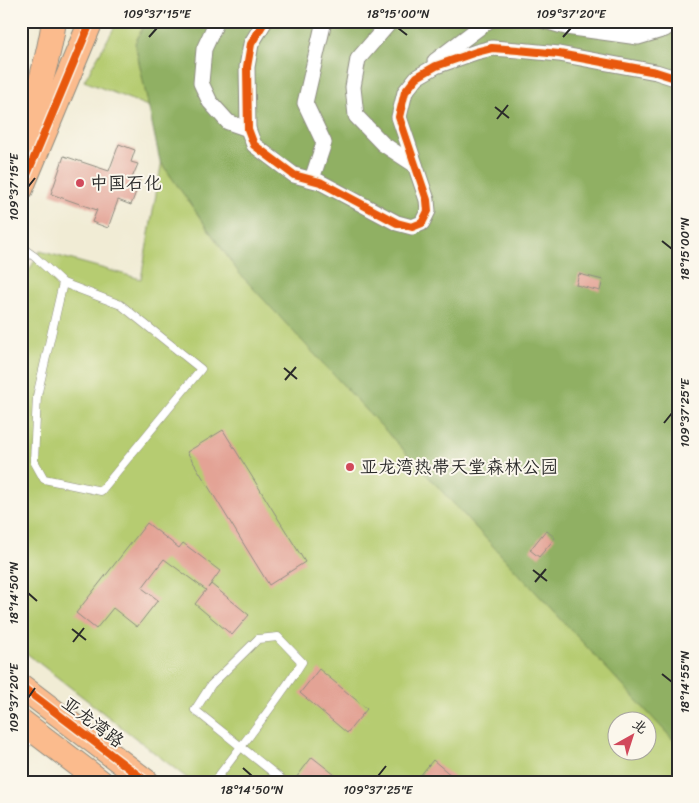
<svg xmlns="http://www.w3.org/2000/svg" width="699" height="803" font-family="Sriracha,'LXGW WenKai TC',sans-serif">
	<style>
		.green { fill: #b6cc71; stroke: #707c4e; fill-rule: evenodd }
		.forest { fill: #90b063; stroke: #5e6e47 }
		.building { fill: #e3a395 }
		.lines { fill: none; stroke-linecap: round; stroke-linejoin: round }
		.service-casing { stroke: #8e8c80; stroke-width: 9 }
		.minor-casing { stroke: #8e8c80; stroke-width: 17 }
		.primary-casing { stroke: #8e8c80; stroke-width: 26 }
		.service { stroke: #fff; stroke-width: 8 }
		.minor { stroke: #fff; stroke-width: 15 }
		.primary { stroke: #fbbb8d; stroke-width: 24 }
		.cycleway-casing { stroke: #fbf7ec; stroke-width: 11 }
		.cycleway { stroke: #e8590c; stroke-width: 8 }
		.ticks { fill: none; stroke: #2b2b2b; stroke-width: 2 }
		.poi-dot { fill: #d1495b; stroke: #fbf7ec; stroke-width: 2 }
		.labels { text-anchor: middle; stroke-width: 4; stroke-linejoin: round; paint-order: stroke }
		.poi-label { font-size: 18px; fill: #2b2b2b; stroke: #fbf7ec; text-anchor: start }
		.street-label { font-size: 18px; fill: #2b2b2b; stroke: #fbf7ec }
		.neatline { fill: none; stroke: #2b2b2b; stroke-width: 2 }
		.ticks-label { font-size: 12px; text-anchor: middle; fill: #2b2b2b }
	</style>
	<rect width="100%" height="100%" fill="#fbf7ec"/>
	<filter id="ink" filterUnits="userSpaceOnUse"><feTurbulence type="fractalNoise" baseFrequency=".02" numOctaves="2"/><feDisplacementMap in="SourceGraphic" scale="10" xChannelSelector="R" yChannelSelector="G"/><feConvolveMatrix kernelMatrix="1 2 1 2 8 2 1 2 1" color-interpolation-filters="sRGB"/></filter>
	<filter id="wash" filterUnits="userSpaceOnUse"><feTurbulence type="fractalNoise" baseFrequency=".0096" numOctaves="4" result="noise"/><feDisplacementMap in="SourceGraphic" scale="20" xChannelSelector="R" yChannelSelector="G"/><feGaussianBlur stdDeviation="1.12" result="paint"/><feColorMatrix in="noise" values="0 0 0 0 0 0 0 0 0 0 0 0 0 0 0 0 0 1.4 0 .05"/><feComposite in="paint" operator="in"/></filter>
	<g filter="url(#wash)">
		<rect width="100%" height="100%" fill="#f1ecd5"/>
		<path class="green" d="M118 21H678V782H192L21 649V285L40 251 141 279 170 115 84 81ZM616 720H646V750H616Z"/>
		<path class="forest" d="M146 21H678V745L239 273 160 161 135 43Z"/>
		<g id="blocks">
			<g class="building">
				<path d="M119 144 135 150 131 162 138 164 132 178 140 181 131 205 118 200 108 228 92 222 97 210 51 194 64 156 109 171Z"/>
				<path d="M579 274 603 280 600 291 576 285Z"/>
				<path d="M223 430 305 562 269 585 187 452Z"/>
				<path d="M147 523 179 548 183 543 220 571 208 588 211 584 249 615 232 635 195 604 206 590 164 559 142 588 158 600 137 627 113 608 96 629 76 613Z"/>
				<path d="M546 530 555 538 539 557 530 550Z"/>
				<path d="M319 669 367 709 347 733 300 693Z"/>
				<path d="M312 757 344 782H293Z"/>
				<path d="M433 760 459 782H415Z"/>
			</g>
		</g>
	</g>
	<g filter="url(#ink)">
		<use href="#blocks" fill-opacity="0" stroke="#8e8c80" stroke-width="1"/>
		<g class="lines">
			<defs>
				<g id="service">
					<path d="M21 247 35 257 63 283 121 305 201 369 101 491 44 479 34 461 37 396 63 283"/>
					<path d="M21 750 35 734"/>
					<path d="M214 782C244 742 276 704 302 662L278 637 258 639 211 685 195 710 285 782"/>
				</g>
				<g id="minor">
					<path d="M217 21 204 49 201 83 210 102 228 122 248 129"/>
					<path d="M265 21 251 44 247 67 248 129 254 145 294 175 320 182 397 223 412 227 422 223 428 211 427 200 399 117 405 92 417 77 436 66 476 52 492 48 518 50 559 54 656 72 678 79"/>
					<path d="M391 21 358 59 353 87 356 116 383 144 415 165"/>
					<path d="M545 21 566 27 638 37 665 29 676 21"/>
					<path d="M435 61 488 21"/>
					<path d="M312 179 324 143 305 103 324 21"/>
				</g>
				<g id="primary">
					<path d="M21 145C34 104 48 63 54 21"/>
					<path d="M21 189 91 21"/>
					<path d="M21 686 147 782"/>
					<path d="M21 721 101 782"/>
				</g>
			</defs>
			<use href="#service" class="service-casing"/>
			<use href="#minor" class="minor-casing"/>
			<use href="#primary" class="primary-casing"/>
			<use href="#service" class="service"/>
			<use href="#minor" class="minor"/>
			<use href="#primary" class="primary"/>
			<defs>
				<g id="cycleway">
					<path d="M265 21 251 44 247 67 248 129 254 145 294 175 320 182 397 223 412 227 422 223 428 211 427 200 399 117 405 92 417 77 436 66 476 52 492 48 518 50 559 54 656 72 678 79"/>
					<path d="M21 189 91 21"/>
					<path d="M21 686 147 782"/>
				</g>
			</defs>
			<use href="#cycleway" class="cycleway-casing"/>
			<use href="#cycleway" class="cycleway"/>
		</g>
	</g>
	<path class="ticks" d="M398 28 407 35M149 37 157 28M563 37 571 28M495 107 509 118M497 119 508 105M28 187 35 178M662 241 672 249M284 368 297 379M285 380 296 367M664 423 672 413M533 570 547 581M535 582 546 569M28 593 37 601M72 629 86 640M73 642 84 628M662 674 672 682M28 698 35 688M243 768 252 776M378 776 386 766"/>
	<g class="poi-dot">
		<circle cx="80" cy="183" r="5"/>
		<circle cx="350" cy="467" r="5"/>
	</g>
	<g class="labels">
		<g class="poi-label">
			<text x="90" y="189">中国石化</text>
			<text x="360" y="473">亚龙湾热带天堂森林公园</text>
		</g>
		<g class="street-label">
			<text transform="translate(93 722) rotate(37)" y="6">亚龙湾路</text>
		</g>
	</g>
	<rect width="699" height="803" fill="none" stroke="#fbf7ec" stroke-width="55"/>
	<g transform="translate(632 736) rotate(39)"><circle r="24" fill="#fbf7ec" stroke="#a8a59f"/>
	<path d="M0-4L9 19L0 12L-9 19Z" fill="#d1495b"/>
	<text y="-8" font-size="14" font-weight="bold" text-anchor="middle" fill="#2b2b2b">北</text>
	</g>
	<rect x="28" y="28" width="644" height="748" class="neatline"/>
	<g class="ticks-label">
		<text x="157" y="18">109°37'15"E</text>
		<text x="398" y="18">18°15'00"N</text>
		<text x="571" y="18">109°37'20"E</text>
		<text transform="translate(14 187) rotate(-90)" y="4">109°37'15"E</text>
		<text transform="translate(685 249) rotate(-90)" y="4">18°15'00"N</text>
		<text transform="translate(685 413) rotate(-90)" y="4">109°37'25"E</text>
		<text transform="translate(14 593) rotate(-90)" y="4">18°14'50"N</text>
		<text transform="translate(685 682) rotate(-90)" y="4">18°14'55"N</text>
		<text transform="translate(14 698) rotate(-90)" y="4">109°37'20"E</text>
		<text x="252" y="794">18°14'50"N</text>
		<text x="378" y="794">109°37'25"E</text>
	</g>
</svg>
